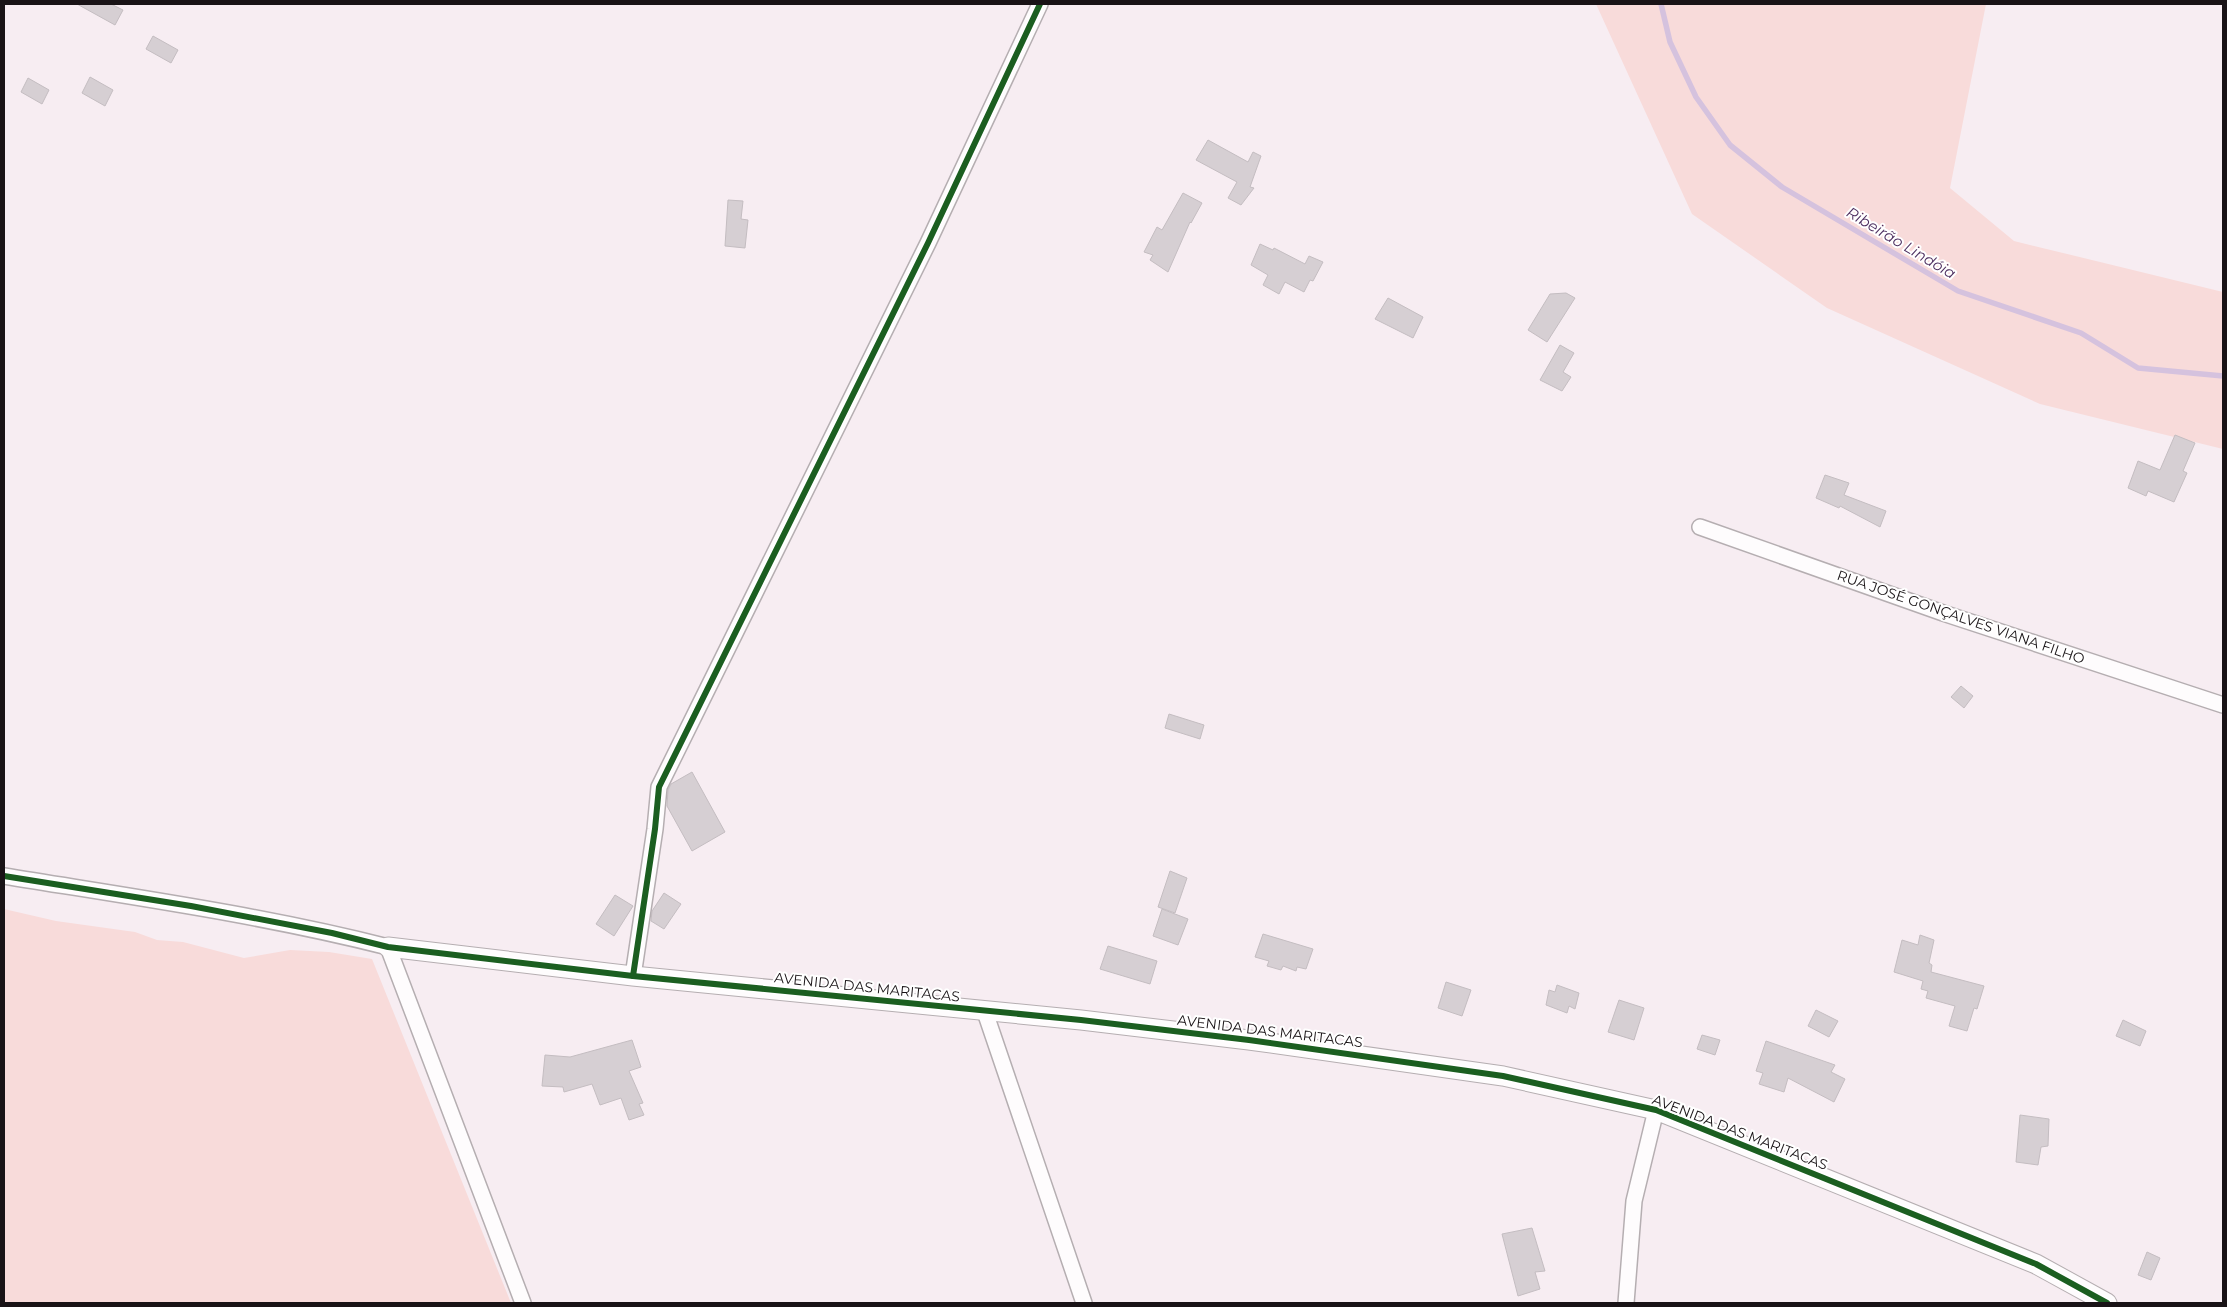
<svg xmlns="http://www.w3.org/2000/svg" width="2227" height="1307" font-family="Montserrat,sans-serif">
	<style>
		.green { fill: #f8dbda }
		.lines { fill: none; stroke-linecap: round; stroke-linejoin: round }
		.stream { stroke: #d5c2de; stroke-width: 5.5 }
		.building { fill: #d6cfd3; stroke: #c4bdc1 }
		.minor-casing { stroke: #b5aeb1; stroke-width: 18 }
		.tertiary-casing { stroke: #b5aeb1; stroke-width: 21 }
		.minor { stroke: #fefcfd; stroke-width: 15 }
		.tertiary { stroke: #fefcfd; stroke-width: 19 }
		.cycleway-casing { stroke: #fff; stroke-width: 9 }
		.cycleway { stroke: #1b5e20; stroke-width: 6 }
		.labels { text-anchor: middle; stroke-width: 4; stroke-linejoin: round; paint-order: stroke }
		.street-label { font-size: 14px; fill: #191316; stroke: #fff }
		.water-label { font-size: 15px; font-style: italic; fill: #4e3061; stroke: #fff }
	</style>
	<rect width="100%" height="100%" fill="#f7edf2"/>
	<g class="green">
		<path d="M1596 4H1986L1950 188 2014 241 2223 292V449L2040 404 1827 308 1692 214Z"/>
		<path d="M4 909 56 921 135 932 157 940 183 942 244 958 290 950 329 952 372 959 511 1303H4Z"/>
	</g>
	<g class="lines">
		<path class="stream" d="M1661 4 1670 42 1696 97 1730 145 1782 187 1958 291 2081 333 2138 368 2223 376"/>
	</g>
	<g class="building">
		<path d="M77 4H111L123 10 115 25Z"/>
		<path d="M153 36 178 50 171 63 146 49Z"/>
		<path d="M90 77 113 90 105 106 82 93Z"/>
		<path d="M28 78 49 90 42 104 21 92Z"/>
		<path d="M1208 140 1248 162 1253 152 1261 156 1250 187 1254 188 1241 205 1228 198 1237 182 1196 160Z"/>
		<path d="M1183 193 1202 203 1191 223 1190 222 1168 272 1150 260 1153 255 1144 252 1157 227 1162 230Z"/>
		<path d="M728 200 743 201 741 219 748 220 745 248 725 246Z"/>
		<path d="M1260 244 1273 250 1274 248 1305 264 1309 256 1323 262 1313 281 1310 280 1304 292 1285 282 1279 294 1263 285 1268 275 1251 265Z"/>
		<path d="M1566 293 1575 298 1547 342 1528 330 1550 294Z"/>
		<path d="M1388 298 1423 317 1413 338 1375 319Z"/>
		<path d="M1560 345 1574 353 1563 372 1571 377 1562 391 1540 380Z"/>
		<path d="M2175 435 2195 443 2183 471 2187 473 2174 502 2148 491 2146 496 2128 488 2138 461 2160 470Z"/>
		<path d="M1825 475 1849 483 1844 495 1886 511 1880 527 1840 506 1839 508 1816 498Z"/>
		<path d="M1961 686 1973 696 1964 708 1951 697Z"/>
		<path d="M1169 714 1204 725 1200 739 1165 728Z"/>
		<path d="M692 772 725 832 692 851 667 806 668 790 671 784Z"/>
		<path d="M1170 871 1187 878 1175 913 1158 907Z"/>
		<path d="M664 893 681 904 664 929 651 921 652 911Z"/>
		<path d="M615 895 633 906 614 936 596 924Z"/>
		<path d="M1162 909 1188 919 1178 945 1153 936Z"/>
		<path d="M1263 934 1313 949 1306 969 1297 967 1296 971 1283 966 1281 970 1267 966 1269 961 1255 957Z"/>
		<path d="M1920 935 1934 940 1929 963 1932 965 1931 972 1984 986 1977 1009 1974 1008 1967 1031 1949 1026 1955 1006 1926 998 1928 991 1921 989 1923 981 1894 972 1902 940 1918 945Z"/>
		<path d="M1108 946 1157 961 1150 984 1100 969Z"/>
		<path d="M1446 982 1471 990 1462 1016 1438 1008Z"/>
		<path d="M1557 985 1579 993 1575 1009 1569 1006 1567 1013 1546 1005 1549 990 1555 992Z"/>
		<path d="M1619 1000 1644 1008 1634 1040 1608 1032Z"/>
		<path d="M1816 1010 1838 1021 1829 1037 1808 1026Z"/>
		<path d="M2123 1020 2146 1031 2140 1046 2116 1036Z"/>
		<path d="M1702 1035 1720 1040 1715 1055 1697 1049Z"/>
		<path d="M632 1040 641 1067 629 1071 643 1103 639 1104 644 1115 629 1120 621 1098 600 1105 592 1084 564 1092 563 1087 542 1086 545 1055 570 1057Z"/>
		<path d="M1766 1041 1835 1065 1831 1072 1845 1079 1834 1102 1788 1078 1784 1092 1759 1084 1763 1073 1756 1071Z"/>
		<path d="M2020 1115 2049 1119 2048 1146 2041 1147 2038 1165 2016 1162Z"/>
		<path d="M1532 1228 1545 1271 1535 1272 1540 1289 1518 1296 1502 1234Z"/>
		<path d="M2147 1252 2160 1258 2151 1280 2138 1275Z"/>
	</g>
	<g class="lines">
		<defs>
			<g id="minor">
				<path d="M1700 527 1943 613 2223 705"/>
				<path d="M4 876C132 897 262 915 388 947L523 1303"/>
				<path d="M633 976 655 829 659 787 928 243 1040 4"/>
				<path d="M985 1012 1084 1303"/>
				<path d="M1626 1303 1634 1201 1656 1110"/>
			</g>
			<path id="tertiary" d="M388 947 633 976 1081 1020 1249 1040 1503 1076 1656 1110 2036 1264 2107 1303"/>
		</defs>
		<use href="#minor" class="minor-casing"/>
		<use href="#tertiary" class="tertiary-casing"/>
		<use href="#minor" class="minor"/>
		<use href="#tertiary" class="tertiary"/>
		<defs>
			<g id="cycleway">
				<path d="M4 876 191 906 332 933 388 947 633 976 1081 1020 1249 1040 1503 1076 1656 1110 2036 1264 2107 1303"/>
				<path d="M633 976 655 829 659 787 928 243 1040 4"/>
			</g>
		</defs>
		<use href="#cycleway" class="cycleway-casing"/>
		<use href="#cycleway" class="cycleway"/>
	</g>
	<g class="labels">
		<g class="street-label">
			<text transform="translate(1961 617) rotate(19)" y="5">RUA JOSÉ GONÇALVES VIANA FILHO</text>
			<text transform="translate(867 987) rotate(6)" y="5">AVENIDA DAS MARITACAS</text>
			<text transform="translate(1270 1031) rotate(7)" y="5">AVENIDA DAS MARITACAS</text>
			<text transform="translate(1740 1132) rotate(21)" y="5">AVENIDA DAS MARITACAS</text>
		</g>
		<g class="water-label">
			<text transform="translate(1901 243) rotate(31)" y="5">Ribeirão Lindóia</text>
		</g>
	</g>
	<rect width="2227" height="1307" fill="none" stroke="#191316" stroke-width="10"/>
</svg>
